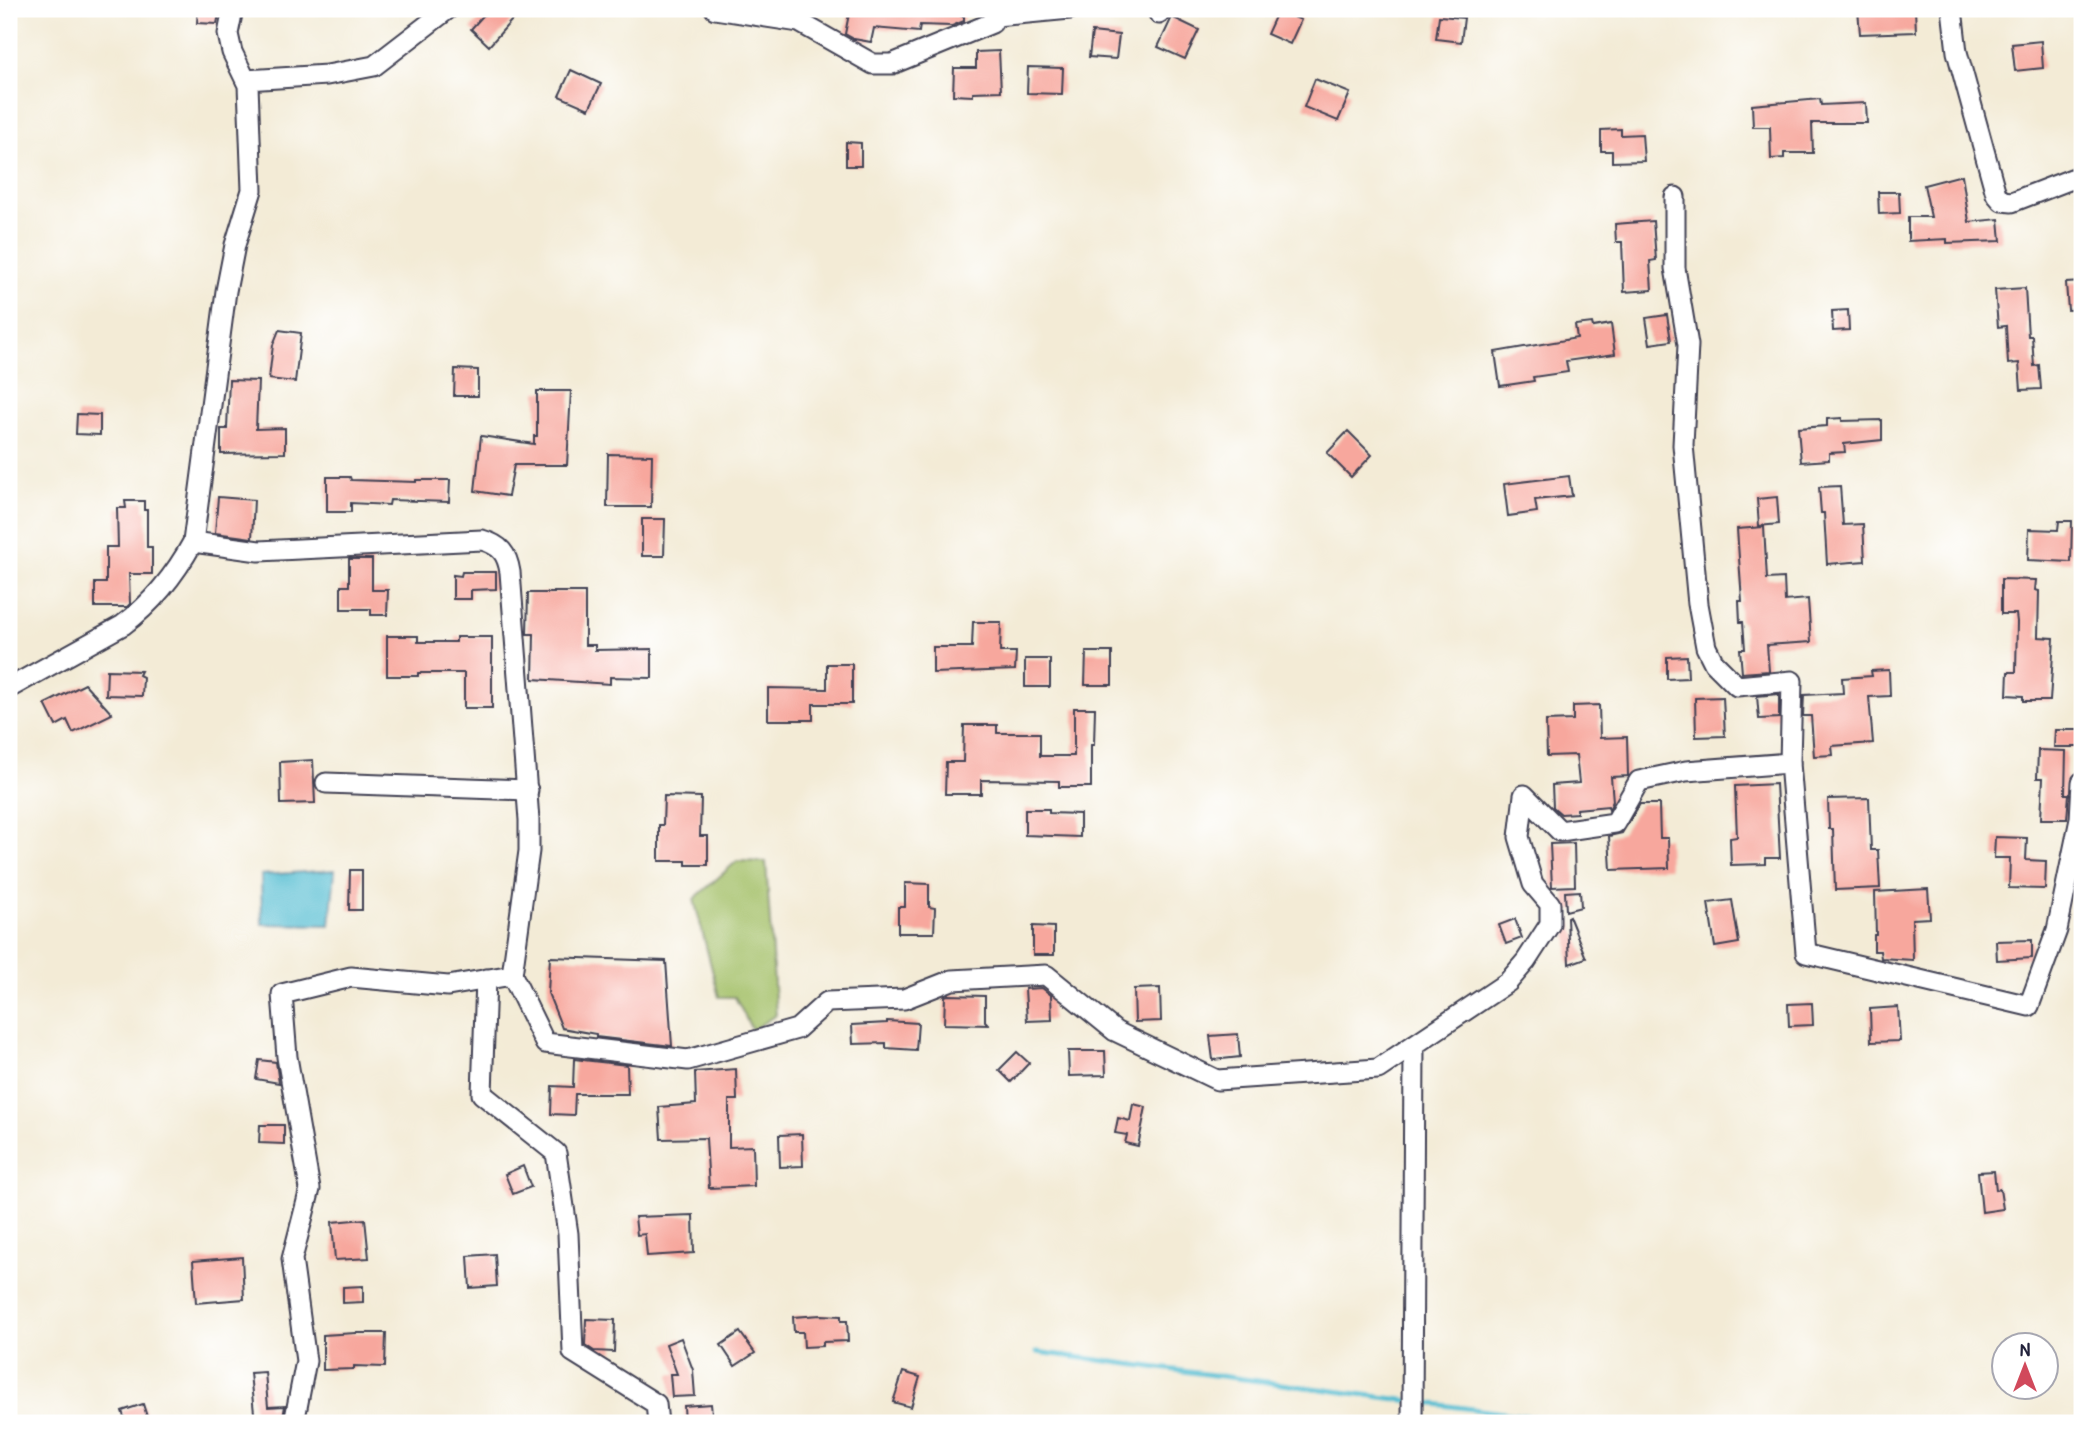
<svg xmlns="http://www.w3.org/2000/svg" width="2091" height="1432" font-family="'Patrick Hand',sans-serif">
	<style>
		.green { fill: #a3bf66; stroke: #627050; stroke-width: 2 }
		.water { fill: #54bdd1; stroke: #3b7086; stroke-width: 2 }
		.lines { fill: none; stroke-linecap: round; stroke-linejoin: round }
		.stream { stroke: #54bdd1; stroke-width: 5 }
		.building { fill: #f7a79d }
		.street-casing { stroke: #414052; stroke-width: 23 }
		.street { stroke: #fff; stroke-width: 19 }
	</style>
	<rect width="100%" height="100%" fill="#fff"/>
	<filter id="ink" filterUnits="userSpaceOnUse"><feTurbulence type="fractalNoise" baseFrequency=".0143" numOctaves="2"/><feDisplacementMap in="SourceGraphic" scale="14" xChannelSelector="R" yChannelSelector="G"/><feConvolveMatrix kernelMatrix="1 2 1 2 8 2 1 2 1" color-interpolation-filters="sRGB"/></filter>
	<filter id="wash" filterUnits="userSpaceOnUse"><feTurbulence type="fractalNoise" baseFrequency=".00686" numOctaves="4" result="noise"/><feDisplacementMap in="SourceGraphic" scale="28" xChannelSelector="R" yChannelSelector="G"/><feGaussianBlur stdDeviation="1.57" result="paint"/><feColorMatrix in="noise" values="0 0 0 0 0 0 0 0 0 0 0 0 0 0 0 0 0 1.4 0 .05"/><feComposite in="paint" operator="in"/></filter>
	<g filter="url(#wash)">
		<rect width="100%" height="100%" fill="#f3ebd6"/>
		<path class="green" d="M737 861 766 862 776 1015 752 1030 735 997H719L694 899Z"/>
		<path class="water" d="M335 870 330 925 262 924 261 875Z"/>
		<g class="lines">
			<path class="stream" d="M1037 1352 1579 1423"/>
		</g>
		<g id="blocks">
			<g class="building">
				<path d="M198 9H220L217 24 197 23Z"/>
				<path d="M489 9H500L512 20 489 46 471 29Z"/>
				<path d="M850 9H895L932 13V9H961V16H964V21L952 26 920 25 919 32 874 28 871 42 854 39 845 34Z"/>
				<path d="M1858 9H1915L1916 32 1860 34Z"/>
				<path d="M1278 10 1301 20 1290 44 1267 34Z"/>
				<path d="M1439 16 1464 18 1461 42 1436 39Z"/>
				<path d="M1172 17 1199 30 1185 59 1158 47Z"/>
				<path d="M1092 32 1119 35 1116 59 1089 57Z"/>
				<path d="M2041 41 2043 68 2015 71 2012 44Z"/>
				<path d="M999 51 1001 91 973 92V96L953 95 954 68H976V52Z"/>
				<path d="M1028 67 1063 68 1062 94 1027 93Z"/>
				<path d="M571 70 601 84 589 109 559 96Z"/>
				<path d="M1315 79 1350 93 1338 121 1304 107Z"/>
				<path d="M1820 99 1821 105 1866 103 1867 123H1812L1813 153H1784V158L1771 159 1770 127H1753L1752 105Z"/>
				<path d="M1621 129V135L1642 134 1644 161 1612 162V151H1601V130Z"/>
				<path d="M846 142 861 143V166H846Z"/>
				<path d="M1962 175 1969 222 1999 219 2001 241 1947 243V239L1908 241V217H1931L1924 185Z"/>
				<path d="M1878 192H1899L1900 213 1879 214Z"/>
				<path d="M1653 221 1656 260 1650 261 1652 290 1624 292 1622 242H1616L1615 224Z"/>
				<path d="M2082 282V309L2068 310 2066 283Z"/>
				<path d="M2025 288 2028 336H2032L2034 366 2039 365 2041 389 2021 390 2019 363 2008 364 2006 326 1998 327 1995 290Z"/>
				<path d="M1848 310 1849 330 1833 331 1832 311Z"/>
				<path d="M1667 315 1671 341 1650 344 1646 318Z"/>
				<path d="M1592 323 1593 327 1611 324 1615 354 1566 361 1568 372 1533 377 1534 381 1500 386 1495 352 1577 338 1575 325Z"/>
				<path d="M279 330 301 333 295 382 269 379 273 345Z"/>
				<path d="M455 369 478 370V396H454Z"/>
				<path d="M229 380 258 381 256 429 285 428V453L221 454V429H227Z"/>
				<path d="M537 391H571L567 465H514L508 496 475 491 481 436 534 444V436H537Z"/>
				<path d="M77 414 100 415V435L76 434Z"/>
				<path d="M1842 418V421L1882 420V440L1844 444 1845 452 1829 453V460L1801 462 1798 428 1827 426V419Z"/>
				<path d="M1348 431 1372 455 1351 477 1327 453Z"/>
				<path d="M608 454 652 455 651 507H607Z"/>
				<path d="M1569 476 1572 496 1535 500 1537 512 1508 516 1504 484Z"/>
				<path d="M327 477H350L351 480 416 482V480H450L449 502 390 500 389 505 351 503V512H327Z"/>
				<path d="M1840 486 1843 525 1863 524 1865 561 1827 564 1824 513H1821L1819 487Z"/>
				<path d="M218 497 254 500 252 538 215 533Z"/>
				<path d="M1777 497 1779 524 1759 526 1757 499Z"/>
				<path d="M125 501H144V510H147V547H152V574H129L130 604 127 607H95V583H106V547H118L117 508H126Z"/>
				<path d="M642 519H665L664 556H642Z"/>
				<path d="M2059 521H2072L2071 562 2028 560 2029 529 2058 530Z"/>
				<path d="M1764 527 1767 579 1784 578 1785 601 1808 599 1811 642 1767 645 1769 671 1742 673 1740 649H1745L1743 622H1740L1739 601H1742L1737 529Z"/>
				<path d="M349 559H372V590H388L387 615H371V609H341V586H349Z"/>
				<path d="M462 572H496V589L471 590V599H453V575L461 576Z"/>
				<path d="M2001 579 2036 580 2035 590 2039 591 2038 637 2054 638 2050 701H2023V696L2007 695 2008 672H2016L2017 622 2016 614H2001Z"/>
				<path d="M554 592H585V645H595V650L652 649V678L610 677V684L533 679 534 634H527L528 593H554Z"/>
				<path d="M973 622H1001L1000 652H1016L1015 670 933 673V647H972Z"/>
				<path d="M387 636H418V642H456V637H492V708H464V673H418V676H387Z"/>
				<path d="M1086 652H1112V685H1085Z"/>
				<path d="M1687 656 1688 678 1667 679V657Z"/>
				<rect x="1025" y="659" width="25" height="28"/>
				<path d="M827 664H852V704H813V720H768V688L827 689Z"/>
				<path d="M107 670 141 671 139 675 143 677 142 696 106 695Z"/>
				<path d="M1889 670 1890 696 1869 697 1873 743 1832 746 1833 755 1814 756 1811 716H1803L1804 695 1843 693 1842 678 1872 676 1871 671Z"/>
				<path d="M85 684 112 714 73 733 67 720 56 726 45 704Z"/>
				<path d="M1779 694V718L1759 719 1757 696Z"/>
				<path d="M1723 697 1725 736 1696 737 1695 698Z"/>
				<path d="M1599 705 1600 738 1627 737 1628 776 1611 777 1613 801 1609 810 1608 806 1577 809V813L1561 814 1553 807 1552 785 1579 783 1576 755 1547 756 1546 721 1573 720V706Z"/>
				<path d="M1074 708H1095L1094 745H1091V787H1059V781L981 780V794H945L946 762H963L964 725H997V733H1040V756H1074Z"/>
				<path d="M2055 730H2082L2081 747H2054Z"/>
				<path d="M2038 750 2066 751 2065 794H2069L2067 819H2041L2043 778H2037Z"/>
				<path d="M313 760 315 803 281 804 280 762Z"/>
				<path d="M1776 784 1780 858H1765V864L1731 865 1730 838 1737 837 1735 786Z"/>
				<path d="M664 796 701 797 700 836H708V865H686V861H659V825H663Z"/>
				<path d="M1869 798 1871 850H1878L1880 888 1835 890 1833 829H1829L1828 799Z"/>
				<path d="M1640 804H1659L1660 838H1668L1669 868 1611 870 1609 836 1622 833Z"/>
				<path d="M1025 809H1049V813L1080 814V837L1025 835Z"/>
				<path d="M1995 837 2027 838 2026 860 2046 861 2045 889 2009 888 2010 858H1994Z"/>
				<path d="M1574 843 1575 886 1552 887 1550 844Z"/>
				<path d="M350 870H362V910H349Z"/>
				<path d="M905 883 929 884V907L935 908 934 933H898V907H905Z"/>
				<path d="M1928 889 1930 918 1912 919 1913 960 1881 958 1880 951H1874V935H1876L1875 892Z"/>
				<path d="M1580 891 1581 907 1566 911 1565 892Z"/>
				<path d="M1732 900 1739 943 1715 947 1708 903Z"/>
				<path d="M1569 916 1586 958 1569 964 1567 917Z"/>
				<path d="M1515 919 1522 938 1506 944 1499 925Z"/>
				<path d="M1033 926 1054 927V955H1033Z"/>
				<path d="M2032 940V958L1997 960 1996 941Z"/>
				<path d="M550 957 666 961 672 1046 596 1037V1034L562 1028 548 993Z"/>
				<path d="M1042 988 1051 995 1052 1020 1027 1021 1025 989Z"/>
				<path d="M1160 988 1161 1021 1135 1022 1134 989Z"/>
				<path d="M948 995 985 996V1021L989 1025 944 1024 945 996Z"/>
				<path d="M1812 1003 1813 1025 1789 1026 1788 1004Z"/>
				<path d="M1898 1007 1900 1041 1871 1042 1870 1009Z"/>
				<path d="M887 1021 918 1023 916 1050 886 1048V1043L853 1044 852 1025 887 1023Z"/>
				<path d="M1238 1034 1240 1057 1213 1060 1210 1036Z"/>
				<path d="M1068 1051H1105L1106 1075 1069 1076Z"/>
				<path d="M1017 1052 1029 1063 1011 1082 999 1070Z"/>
				<path d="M574 1059 627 1065 628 1094H575L574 1115 551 1114 552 1086 573 1087Z"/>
				<path d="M259 1060 276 1062 279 1083 256 1079Z"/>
				<path d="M736 1069 737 1100H729V1147L753 1146 754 1186 709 1188 706 1138 661 1139 659 1107 696 1104 695 1072Z"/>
				<path d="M1133 1104 1146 1107 1138 1146 1125 1143 1127 1135 1115 1133 1118 1118 1130 1121Z"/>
				<path d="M260 1125H284V1144L259 1143Z"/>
				<path d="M802 1134 803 1166 780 1167 779 1135Z"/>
				<path d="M523 1166 531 1187 513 1194 505 1174Z"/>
				<path d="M1994 1171 1996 1190 2000 1189 2003 1209 1982 1212 1978 1172Z"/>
				<path d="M693 1215 694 1253 647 1256 645 1234 637 1235 635 1217Z"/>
				<path d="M365 1219 369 1258 335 1260 332 1222Z"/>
				<path d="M495 1254 497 1286 470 1288 468 1256Z"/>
				<path d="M242 1257 244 1299 196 1303 193 1261Z"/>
				<path d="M363 1286V1302L343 1303V1287Z"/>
				<path d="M821 1315 841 1316V1321H847L848 1341 823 1342V1346L804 1347 803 1332H794L793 1317Z"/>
				<path d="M586 1319 615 1320 614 1352 594 1351 585 1345Z"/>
				<path d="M740 1332 755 1353 735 1366 721 1345Z"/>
				<path d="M356 1333H386L385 1367 354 1366V1369L323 1370V1335Z"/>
				<path d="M681 1338 693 1370 695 1396 672 1397 670 1374H677L666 1344Z"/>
				<path d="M265 1372 268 1407 285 1406 282 1423H255L250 1373Z"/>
				<path d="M903 1372 920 1377 911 1407 893 1402Z"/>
				<path d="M143 1404 149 1423H126L122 1411Z"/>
				<path d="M711 1404 713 1423H685L684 1406Z"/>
			</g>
		</g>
	</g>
	<g filter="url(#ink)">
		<use href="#blocks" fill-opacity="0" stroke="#414052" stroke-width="2"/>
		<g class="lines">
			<defs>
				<g id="street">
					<path d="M715 9 799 22 873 64H892L992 23 997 9"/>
					<path d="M1157 9 1159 14"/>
					<path d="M1952 9 1957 52 1996 194 2002 201 2012 202 2082 175"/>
					<path d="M996 16 1070 9"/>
					<path d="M246 80 327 75 374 66 448 9"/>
					<path d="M1675 197V268L1688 345 1683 445 1698 604 1706 647 1714 663 1737 686 1792 681 1790 763 1806 953 2029 1006 2057 930 2080 819 2082 782"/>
					<path d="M193 542 259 551 482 540C500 545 507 553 510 572L529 820V851L512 975 448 986 351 977 282 994 287 1057 310 1189 292 1259 306 1361 294 1423"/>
					<path d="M9 688 123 625C154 602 175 575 193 542L226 291 235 245 252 190 248 85 232 52 228 34 233 9"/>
					<path d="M326 783 528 790"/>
					<path d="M512 975 545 1043 688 1060 797 1029 827 1002 904 999 952 980 1046 975 1115 1031 1217 1080 1378 1069 1508 982 1526 961 1550 924V904L1533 884 1519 837 1524 795 1560 831 1615 823 1639 781 1686 771 1790 763"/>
					<path d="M486 979 482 1094 556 1153 568 1234 573 1352 656 1404 658 1423"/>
					<path d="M1412 1423 1414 1045"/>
				</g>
			</defs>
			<use href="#street" class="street-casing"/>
			<use href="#street" class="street"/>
		</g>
	</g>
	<rect width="2091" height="1432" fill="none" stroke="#fff" stroke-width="35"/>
	<g transform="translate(2025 1366)"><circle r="33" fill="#ffffff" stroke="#a7a7b1" stroke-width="2"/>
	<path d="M0-5L12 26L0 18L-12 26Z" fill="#d1495b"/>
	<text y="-10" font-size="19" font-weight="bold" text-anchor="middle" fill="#22223b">N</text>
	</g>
</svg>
